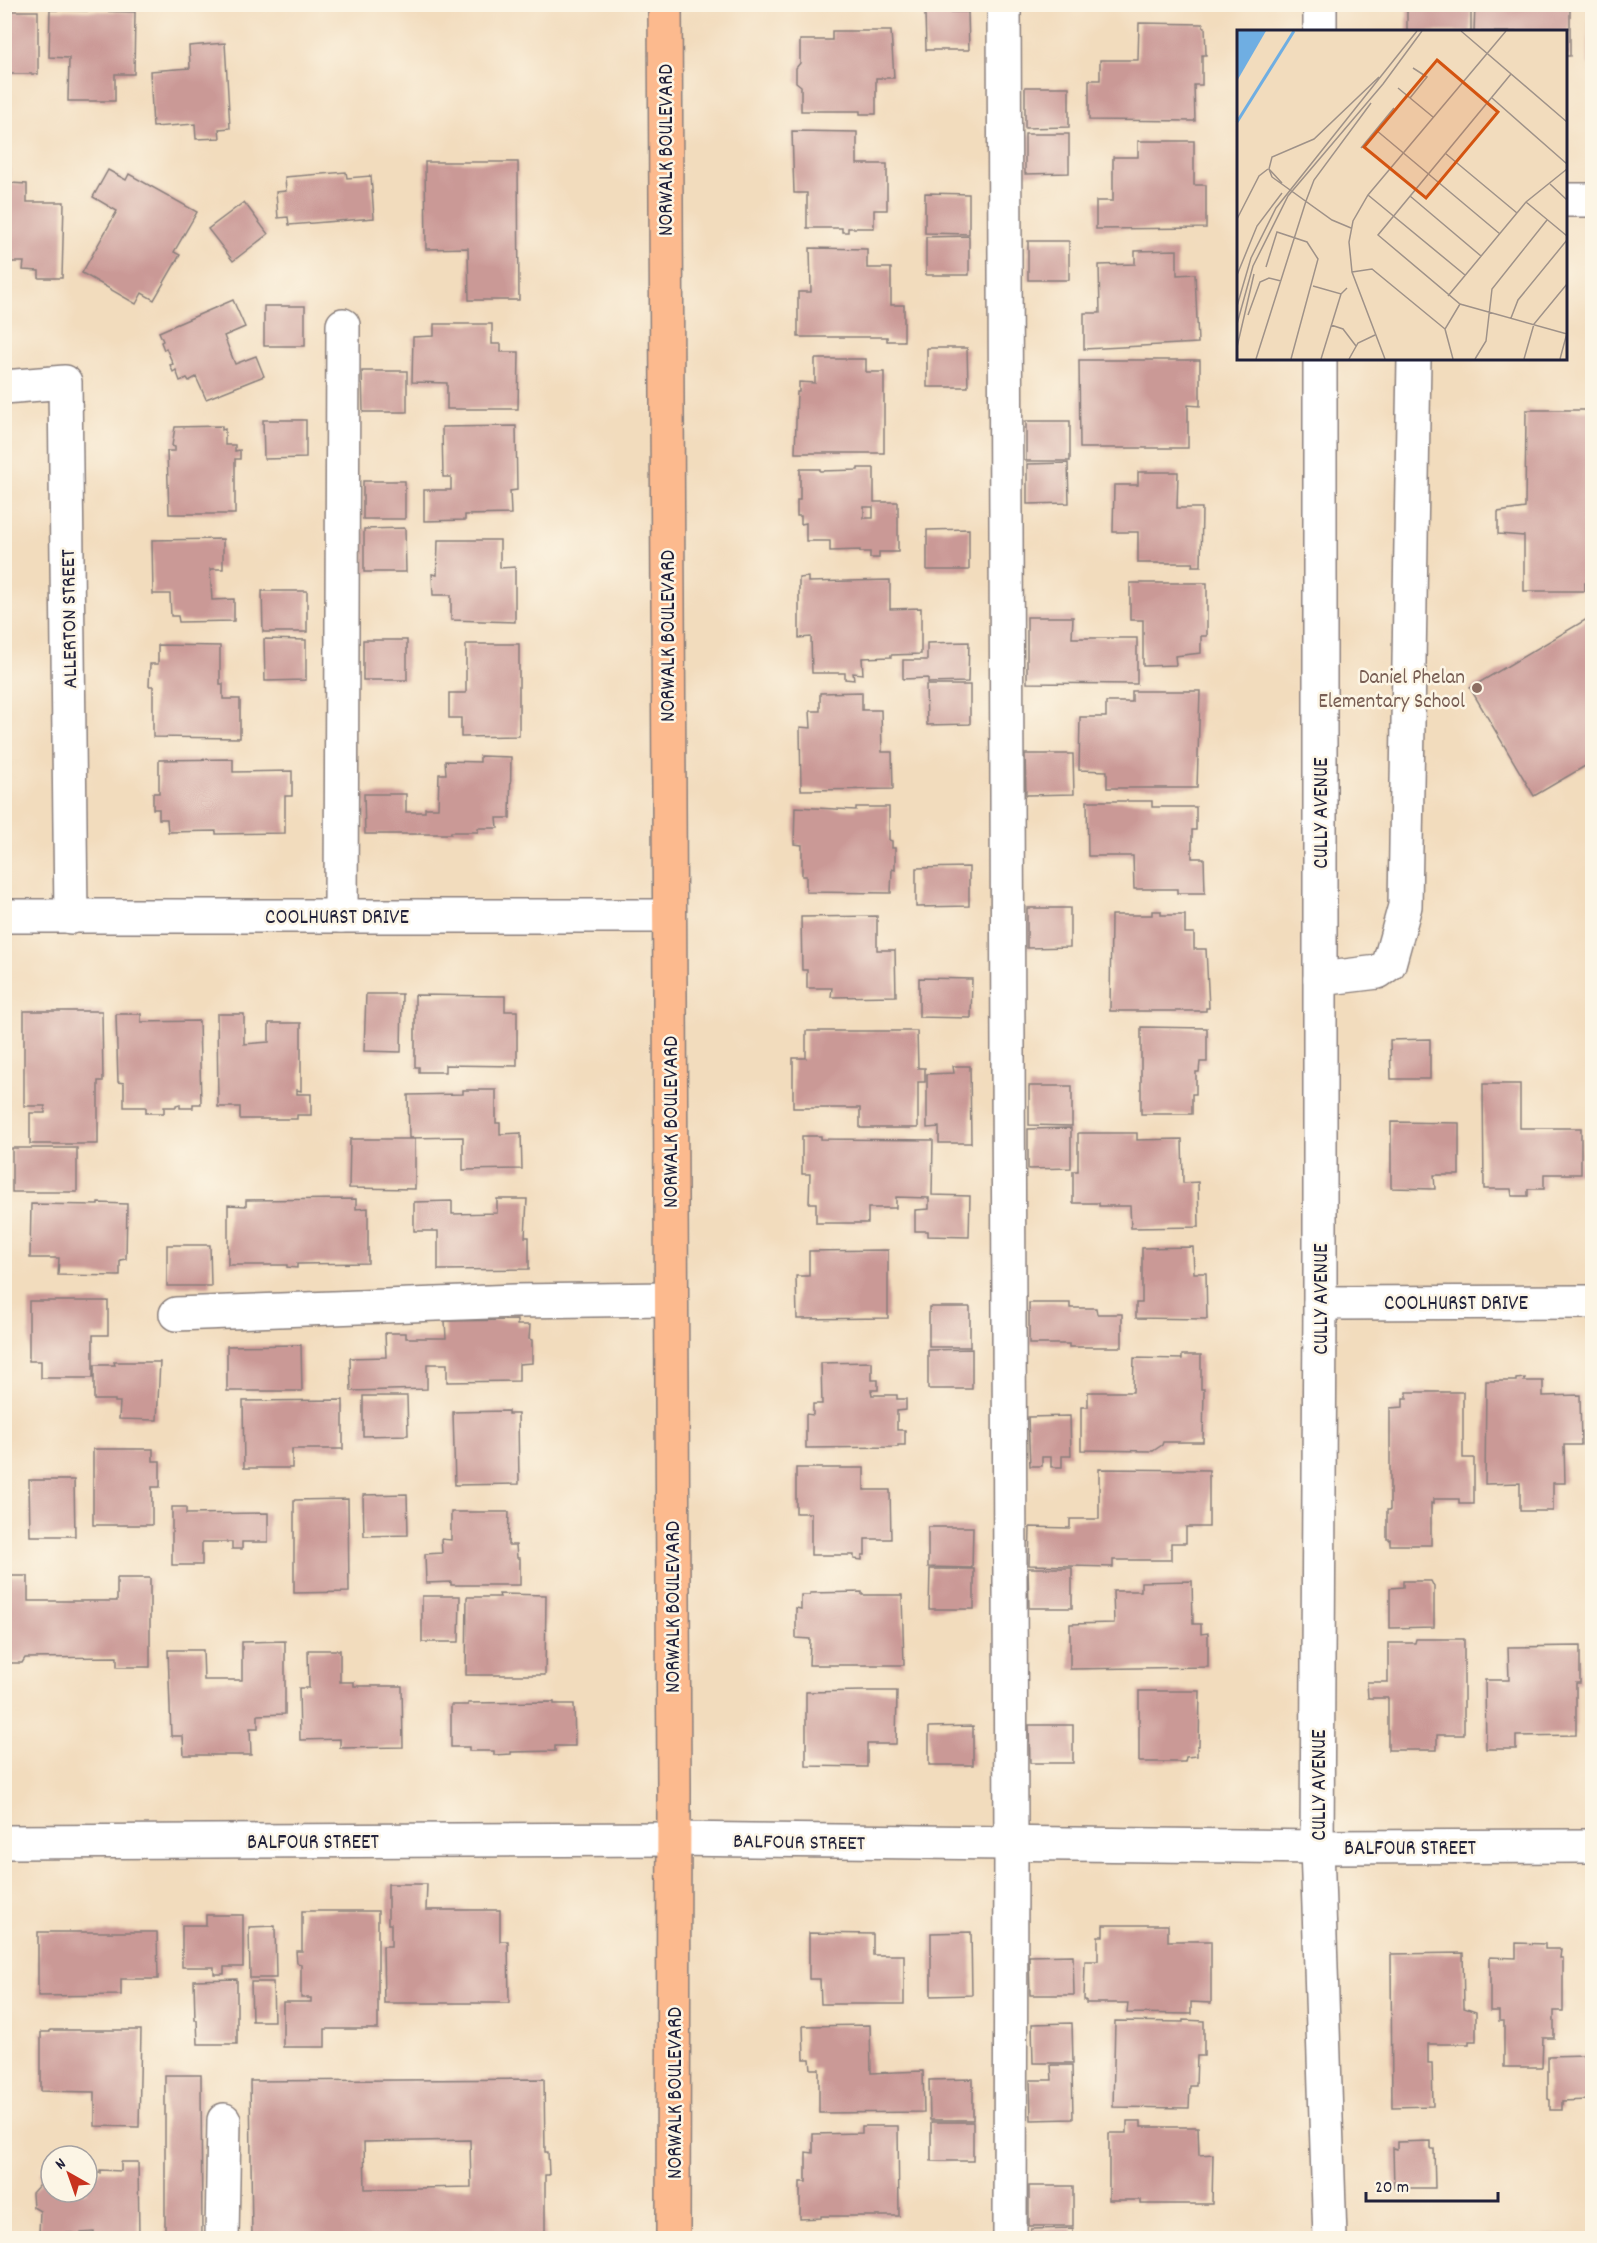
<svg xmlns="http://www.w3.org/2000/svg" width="1597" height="2243" font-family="Dekko,sans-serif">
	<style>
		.building { fill: #ca9996; fill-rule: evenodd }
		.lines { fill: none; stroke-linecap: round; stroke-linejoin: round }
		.minor-casing { stroke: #8a7f7c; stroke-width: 36 }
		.major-casing { stroke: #8a7f7c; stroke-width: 36 }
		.minor { stroke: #fff; stroke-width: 33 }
		.major { stroke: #fcba8e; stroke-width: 33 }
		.education-dot { fill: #8d6e63; stroke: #fcf5e5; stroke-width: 2 }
		.labels { text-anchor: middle; stroke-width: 5; stroke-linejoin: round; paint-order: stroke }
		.street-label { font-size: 21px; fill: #22223b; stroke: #fcf5e5 }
		.education-label { font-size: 21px; fill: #785e54; stroke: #fcf5e5; text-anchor: end }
		.inset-river { fill: none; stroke: #6faee2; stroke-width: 3 }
		.inset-road { fill: none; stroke: #9f9289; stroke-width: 1.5 }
		.view { fill: #d45411; fill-opacity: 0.15; stroke: #d45411; stroke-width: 3 }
		.inset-edge { fill: none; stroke: #22223b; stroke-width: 3 }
	</style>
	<rect width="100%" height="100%" fill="#fcf5e5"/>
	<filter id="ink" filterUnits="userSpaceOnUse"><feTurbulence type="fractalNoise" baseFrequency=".0167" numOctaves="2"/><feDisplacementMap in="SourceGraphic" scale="12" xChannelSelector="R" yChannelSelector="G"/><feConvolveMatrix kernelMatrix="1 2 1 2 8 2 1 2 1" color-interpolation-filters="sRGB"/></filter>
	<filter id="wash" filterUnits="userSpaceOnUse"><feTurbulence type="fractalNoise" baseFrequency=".008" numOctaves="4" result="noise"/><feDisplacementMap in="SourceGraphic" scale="24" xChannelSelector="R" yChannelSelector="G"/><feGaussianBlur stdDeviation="1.35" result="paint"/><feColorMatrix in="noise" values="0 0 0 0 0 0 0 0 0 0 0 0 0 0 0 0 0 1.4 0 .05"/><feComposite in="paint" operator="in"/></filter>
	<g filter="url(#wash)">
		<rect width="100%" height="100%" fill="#f2dcbd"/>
		<g id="blocks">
			<g class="building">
				<path d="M925 4H969V10L924 9Z"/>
				<path d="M1407 4H1452V9L1471 10V32H1407Z"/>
				<path d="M1475 4 1570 5V56H1566V32H1474Z"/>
				<path d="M1589 4H1592V65H1588Z"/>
				<path d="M50 10 135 12 134 74H115V101H68L69 58 49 57Z"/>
				<rect x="4" y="11" width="34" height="63"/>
				<path d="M925 12H968L969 50H926Z"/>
				<path d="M1139 23 1203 24V27H1205L1206 55H1202V85H1194L1195 121 1089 120V80H1100V60H1138Z"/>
				<path d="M832 31H891L894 78H876V114H860V111H801V86L796 82V68L800 63V40H832Z"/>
				<path d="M225 43 230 128 219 129 220 138 196 139 195 124 153 127 150 71 190 68 189 46Z"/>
				<path d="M1025 87H1069V127L1025 128Z"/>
				<path d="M792 131 857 132V164H887V210H874V228H848V232H842V228H807V193H794Z"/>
				<path d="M1025 134H1069V173L1025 174Z"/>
				<path d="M1138 141H1194V185H1206V228L1096 229V201H1113V157H1138Z"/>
				<path d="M4 142H10V183L27 184V202H64L62 278H39V271L23 270 24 262H8V267H4Z"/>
				<path d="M425 162H518L519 300H469L468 248 426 249Z"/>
				<path d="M108 170 126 180 129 174 197 212 174 252 180 255 154 300 142 293 136 304 82 273 117 211 93 197Z"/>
				<path d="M346 172 347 178 371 176 374 218 289 225 288 217 278 218 276 192 286 191 285 177Z"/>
				<path d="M925 193 969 194V234L925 233Z"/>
				<path d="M244 202 268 234 233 261 208 229Z"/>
				<path d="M969 236V275H926V237Z"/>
				<rect x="1028" y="241" width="41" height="39"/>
				<path d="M810 248 867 249V268H891V305H904V341H887V337H798V292H811Z"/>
				<path d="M1177 250V275L1195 274 1198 343 1084 349V313H1100L1099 265 1135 264V251Z"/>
				<path d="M233 300 245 327 224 336 235 364 256 356 264 376 206 399 196 377 189 381 187 378 180 381 176 370 173 372 170 365 173 364 166 348 164 350 161 342 163 341 159 332Z"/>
				<rect x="264" y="306" width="41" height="40"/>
				<path d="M434 324H492V344H501V352H519L518 409H447V383L412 382 413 337 434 336Z"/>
				<path d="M927 348H967L968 387H927Z"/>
				<path d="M815 359H866V372H884V453H795L797 392H799V382L815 383Z"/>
				<path d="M1079 360H1200V406L1188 405V448H1080Z"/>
				<path d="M362 371H407V412H363Z"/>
				<path d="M1526 410H1592V611L1588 605 1589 583H1585V591H1524V536L1498 534V512L1525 508Z"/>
				<path d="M263 420H306V458L264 459Z"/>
				<rect x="1026" y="421" width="44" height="40"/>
				<path d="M222 426V430L225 429V445H235V451L240 450V459H235V514H169L167 451H175V447L172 446 175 427Z"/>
				<path d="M516 426 517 490 510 491 511 514 465 515V520L424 521V490H451V477H443L442 427Z"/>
				<path d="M1068 463 1069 503 1027 504V464Z"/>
				<path d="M858 468H874V502H898V552H879V558H870V552H860V550L830 551V541H806V523L801 524V516H797V500H800V469H820V471L858 470ZM864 507H873V518H864Z"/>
				<path d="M1138 472H1178L1177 508H1202L1201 566H1192L1193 563H1138V532H1113L1114 485H1138Z"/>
				<rect x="363" y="481" width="42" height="38"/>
				<path d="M405 528 406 572H364V529Z"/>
				<path d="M969 529V570H927V530Z"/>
				<path d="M223 539V569H210L212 600 234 599V621L179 622 178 616H171L170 594H153L152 540Z"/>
				<path d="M438 540H500V568L515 567V622L451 620V595H433L432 574 437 575Z"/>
				<path d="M808 577V582L890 580V609L921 608V654L891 655V657L862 658 863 674 853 673 854 680 845 679V673H812L811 637 799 638V578Z"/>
				<path d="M1130 583H1207V636H1201V653L1175 656 1176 665 1143 666V620H1130Z"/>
				<path d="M262 591H307V632H263Z"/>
				<path d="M1592 616V762L1534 796 1470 688Z"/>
				<path d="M1027 617H1073L1072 638H1137V684L1027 683Z"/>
				<path d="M264 639 306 640V680L265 681Z"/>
				<rect x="363" y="640" width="44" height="40"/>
				<path d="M969 642 968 682 928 683V678L903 679V660H927V643Z"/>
				<path d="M466 644H519V736L461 737V718H449V693H466Z"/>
				<path d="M158 645 220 646V684H223V699H240V738L153 737V686H149L150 664H158Z"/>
				<path d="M926 685H970V724L927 725Z"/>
				<path d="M1132 691H1200L1197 788H1107V771L1079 770 1080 717H1106V702H1132Z"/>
				<path d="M862 692V710H881L882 752H892L893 789 801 790 800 727 811 728 810 711H820V693Z"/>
				<path d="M1025 754H1073L1074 794 1026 795Z"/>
				<path d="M480 756 511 757 510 818H497L498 828H478V832H451V834H365L364 794H406V812H425V808H438L439 774H446L445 761 480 762Z"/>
				<path d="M233 759V772L292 771V796H285V833L216 834V831L168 832 167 819H159V809H153V793H159V760Z"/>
				<path d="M1087 801H1152V807H1196V830H1192V858H1204L1205 893H1177V889H1134L1133 856H1088Z"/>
				<path d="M795 807 856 810V807H889V840L892 841V848H895V870L892 869 891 893 806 892V876H802V845L794 844Z"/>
				<path d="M969 867V906L916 907V868Z"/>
				<path d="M1027 908H1070V947L1027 948Z"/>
				<path d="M1152 911H1161V915H1185V933H1194V949H1206L1209 1008H1206V1011H1110L1111 915H1152Z"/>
				<path d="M877 916V950H895L896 996 831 997 832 988H807V970H802L801 917Z"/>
				<path d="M919 978 972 979 971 1018 919 1017Z"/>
				<path d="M366 994H402L401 1052 364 1051Z"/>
				<path d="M415 995 505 996V1011H517V1066L445 1065V1072H419V1067H415Z"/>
				<path d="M24 1011H102L103 1081H98V1144H30V1113H45V1106H24Z"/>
				<path d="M116 1014H141V1022L199 1021 201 1104H193V1108H180V1104L176 1105V1107H164V1113H146V1107H124V1083L118 1082Z"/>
				<path d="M217 1014H244V1044L269 1042V1023H301V1091L297 1090V1094H311V1115H297V1119H240V1107H218Z"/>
				<path d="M1141 1027 1207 1028V1062H1200L1199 1072H1196V1094H1192V1114H1141Z"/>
				<path d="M806 1031H917L918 1068H925V1082H918V1128H860V1108H793V1058H806Z"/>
				<path d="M1430 1039V1079H1391L1390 1040Z"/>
				<path d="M953 1066H970L971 1143H939V1127L927 1128V1074L954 1073Z"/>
				<path d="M1483 1084H1520V1128H1581V1174H1544V1189H1528V1196H1512L1511 1189H1484Z"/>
				<path d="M1029 1086H1072V1126L1029 1125Z"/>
				<path d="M463 1090H496V1123H500V1134L521 1133 522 1169 463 1170V1137L409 1138 408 1095 463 1094Z"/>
				<path d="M1391 1122 1459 1123V1175H1434L1435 1189 1391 1188Z"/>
				<path d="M1071 1128V1168L1028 1169V1129Z"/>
				<path d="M1078 1133H1137V1140L1182 1139 1183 1183 1198 1182 1199 1227 1131 1228 1130 1206H1099V1203H1073V1171H1078Z"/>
				<path d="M802 1136H821V1139L933 1140 932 1195 970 1196 969 1237 928 1236V1231H915V1210L929 1209V1198L896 1197V1208H868V1223H816V1203H809L810 1174H802Z"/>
				<path d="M350 1139H415V1189L349 1188Z"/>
				<rect x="12" y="1148" width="65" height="44"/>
				<path d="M356 1199V1209L368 1208V1263L297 1264V1268L287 1267V1265H228V1205L246 1206V1200Z"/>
				<path d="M497 1199H527L525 1237H529V1269L438 1270V1231H414V1202L452 1201V1214L497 1213Z"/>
				<path d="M98 1203 127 1204 126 1259 120 1260V1276L58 1275 59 1258H30L31 1204 98 1205Z"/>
				<path d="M167 1245H210L211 1286H167Z"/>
				<path d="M1193 1247 1194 1273H1206L1207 1319 1136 1318V1303H1142V1248Z"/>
				<path d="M888 1250V1318L797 1319 796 1276H809V1251Z"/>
				<path d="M29 1301H108V1335H93V1378H41V1361H29Z"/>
				<path d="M1029 1303H1070V1308H1096L1097 1314H1122V1347H1069V1344H1029Z"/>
				<rect x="929" y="1307" width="41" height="40"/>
				<path d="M517 1320V1325H530L529 1339 532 1340V1363L519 1364V1381L447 1382V1364H427V1389L351 1391 350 1358 386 1357 385 1333H406V1338H446L445 1321Z"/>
				<path d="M301 1345 302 1391H227V1346Z"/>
				<path d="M972 1349V1389H928V1350Z"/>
				<path d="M1182 1355H1201V1389H1204L1203 1442H1163L1162 1445 1153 1451 1081 1450V1407H1088V1392H1133L1134 1358 1182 1359Z"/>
				<path d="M114 1362H160L157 1420 119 1419 120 1402H115V1400H94V1365H115Z"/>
				<path d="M872 1362V1380H878V1390H871L872 1395H897V1399H906V1410L897 1411V1430H905V1445H898V1447L806 1448V1414L813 1415V1404H822L821 1363Z"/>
				<path d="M1525 1378 1524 1381H1543V1396L1580 1395 1581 1445H1564L1565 1483H1553V1511H1520V1483L1485 1484 1486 1381H1516V1379Z"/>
				<path d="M1407 1392H1463V1458H1474V1504H1459V1499H1433V1504L1431 1503V1545H1390V1539H1387V1510H1390V1408L1403 1407V1398H1407Z"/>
				<path d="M363 1396H407L408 1435 363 1436Z"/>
				<path d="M343 1400V1449H292V1468H244L243 1401Z"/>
				<path d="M508 1411V1414H518L519 1484 455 1485 453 1412Z"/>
				<path d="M1070 1416 1071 1456H1062V1467H1051V1457H1042V1466H1030L1028 1417Z"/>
				<path d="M93 1449H153V1461H160V1487H152V1525H93Z"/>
				<path d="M796 1468H864V1490H890L891 1539H865V1555H862V1560L854 1559V1555H811V1513H796Z"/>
				<path d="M1099 1469 1209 1470V1527H1186V1543H1171V1560H1113V1567L1029 1565 1030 1527 1070 1528V1519H1099Z"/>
				<path d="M29 1480H74L75 1536H30Z"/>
				<path d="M407 1494 408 1535 364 1536 363 1495Z"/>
				<rect x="1588" y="1495" width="4" height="43"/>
				<path d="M348 1499 349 1592 294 1593V1500Z"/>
				<path d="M172 1507H186V1514L268 1513V1542H242V1549H232V1542H202V1565H172Z"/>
				<path d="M451 1512H509L508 1545H516L517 1558H520V1585H451V1582L426 1583 425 1554 442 1553 441 1539 451 1540Z"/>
				<path d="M928 1527H973L972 1568 928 1567Z"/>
				<path d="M1028 1568H1072V1608H1029Z"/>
				<path d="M930 1569H974V1609H929Z"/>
				<path d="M4 1576H28V1601H117V1578H150V1667H117V1657L25 1658 22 1663H10V1660H7V1641H4Z"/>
				<path d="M1192 1581 1193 1624H1201V1634L1208 1633V1667L1070 1669V1624L1114 1623 1113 1591H1141V1582Z"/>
				<path d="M1403 1581H1431L1434 1587V1627L1390 1628V1588L1403 1587Z"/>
				<path d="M862 1592V1595H902L904 1665H809L810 1639 796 1638V1608L801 1609V1595H810V1593Z"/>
				<path d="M499 1594 546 1595 545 1675H466L467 1597H500Z"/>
				<path d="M422 1596H460L459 1642H422Z"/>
				<path d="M1416 1639H1464V1735H1437V1750H1388V1698H1368L1367 1682H1388V1643H1415Z"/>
				<path d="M285 1641V1714L258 1715V1728H250L251 1755H184L183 1736H171L168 1650H203L204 1680H242V1642Z"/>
				<path d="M1580 1646V1683H1576V1735L1516 1736V1749H1486L1485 1680H1509L1508 1647Z"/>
				<path d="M308 1650H340V1682H354V1686H402L403 1747 340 1748V1739L300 1740 299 1688H309Z"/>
				<path d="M864 1691H897L896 1744H867V1767L806 1766V1692Z"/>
				<path d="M1139 1691H1200L1199 1746H1197V1756L1186 1757 1185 1762H1139Z"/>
				<path d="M554 1702V1704H574L575 1746H555V1751L511 1752V1754L494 1755V1751H469V1747H451V1705H468V1703Z"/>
				<path d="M1029 1725H1073V1763H1030Z"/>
				<path d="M973 1726V1765H929V1727Z"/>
				<path d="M388 1884H427L426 1910H500V1941H508L509 2003H384L383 1946H391V1924H388Z"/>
				<path d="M302 1911H378V2029H325V2047H283V2002H311V1998H301V1964L297 1963 296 1951H302Z"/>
				<path d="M206 1915H243V1967H224V1974H214V1967H182V1925H206Z"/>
				<path d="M1103 1925H1168V1941H1211V2003L1191 2002V2014L1127 2013 1128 2003H1086V2000H1084L1085 1961H1098V1936H1103Z"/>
				<path d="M275 1926 276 1978H250L249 1927Z"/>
				<path d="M38 1932H157L158 1979H121V1995L38 1996Z"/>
				<path d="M971 1932 972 1995 931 1996V1933Z"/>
				<path d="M809 1933 873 1934V1955H904V2004H821L820 1979H809Z"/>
				<path d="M1516 1943 1545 1944V1949H1561L1560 1958H1563V2011H1554V2038H1543L1542 2067H1504V2021H1499V2011H1490V1957L1516 1958Z"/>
				<path d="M1463 1953 1464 2008 1476 2012V2041H1469V2044H1428V2063H1432L1433 2106 1392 2107 1391 1954Z"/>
				<path d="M1073 1955 1074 1995H1030L1029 1956Z"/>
				<path d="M237 1979V2044H198L197 2020H195L194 1980Z"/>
				<path d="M251 1982H273L274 2021H252Z"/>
				<path d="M1183 2020 1204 2021V2056H1197L1196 2086H1190L1189 2108 1113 2107 1115 2021 1183 2022Z"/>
				<path d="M1072 2023 1073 2063H1033L1032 2024Z"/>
				<path d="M870 2025 871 2073 923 2071 924 2112 819 2113V2069H811L810 2059H804L803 2026Z"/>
				<path d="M50 2030H141L139 2127 95 2126V2092L41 2091V2032H50Z"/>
				<path d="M1587 2055 1588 2100 1562 2101V2110H1550V2100L1548 2099V2056Z"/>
				<path d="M1051 2065H1072L1073 2119 1031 2120 1030 2080H1052Z"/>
				<path d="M165 2075H201L202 2238H165Z"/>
				<path d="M544 2079 545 2152H548L549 2175H545V2238H252L250 2081ZM470 2140 471 2187 365 2189 364 2142Z"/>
				<path d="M973 2079V2120H930L929 2080Z"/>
				<path d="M1127 2121H1141V2127H1198L1199 2155 1213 2154 1212 2204H1141V2200H1109V2133H1127Z"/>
				<rect x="931" y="2122" width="42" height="39"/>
				<path d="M862 2126H898L899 2216H821V2218L800 2219V2182H806V2152L813 2153V2134L862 2133Z"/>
				<path d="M1431 2141V2149H1434L1435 2188H1394L1393 2148 1397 2149V2142Z"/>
				<path d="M121 2162H138L139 2238H94V2232L81 2233V2236H72V2233L39 2234 40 2211 33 2207 32 2193 40 2184V2172H51V2192H87V2169H93V2173H100V2170L121 2171Z"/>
				<rect x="1029" y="2186" width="44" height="40"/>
				<path d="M1073 2228V2238H1031V2229Z"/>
				<rect x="1486" y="2236" width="96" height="2"/>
			</g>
		</g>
	</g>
	<g filter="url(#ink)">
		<use href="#blocks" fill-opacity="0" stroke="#8a7f7c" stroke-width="1.5"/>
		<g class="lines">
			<defs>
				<g id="minor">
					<path d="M1004 4 1011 1843 1010 2238"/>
					<path d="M1320 4V32"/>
					<path d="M1566 200H1592"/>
					<path d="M1320 358V1303L1317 1847 1330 2238"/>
					<path d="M4 387 65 382 71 917"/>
					<path d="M4 916H669"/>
					<path d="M341 916 343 325"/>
					<path d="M1320 979 1378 972 1389 964 1405 906 1414 358"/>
					<path d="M1320 1303 1592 1302"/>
					<path d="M176 1314 515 1301 670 1299"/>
					<path d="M4 1842 674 1839 1317 1847 1592 1846"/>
					<path d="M222 2238 224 2120"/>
				</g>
				<path id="major" d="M665 4 674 1791 673 2238"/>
			</defs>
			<use href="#minor" class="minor-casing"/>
			<use href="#major" class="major-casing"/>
			<use href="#minor" class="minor"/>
			<use href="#major" class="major"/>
		</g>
	</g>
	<circle class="education-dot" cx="1477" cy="688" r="6"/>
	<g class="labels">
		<g class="street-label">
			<text transform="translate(665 150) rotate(-90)" y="7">NORWALK BOULEVARD</text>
			<text transform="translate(68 619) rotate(-91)" y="7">ALLERTON STREET</text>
			<text transform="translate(667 636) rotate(-90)" y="7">NORWALK BOULEVARD</text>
			<text transform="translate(1320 813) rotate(-90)" y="7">CULLY AVENUE</text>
			<text x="337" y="923">COOLHURST DRIVE</text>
			<text transform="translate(670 1122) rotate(-90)" y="7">NORWALK BOULEVARD</text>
			<text transform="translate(1320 1299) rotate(-90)" y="7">CULLY AVENUE</text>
			<text x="1456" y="1309">COOLHURST DRIVE</text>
			<text transform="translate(672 1607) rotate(-90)" y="7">NORWALK BOULEVARD</text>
			<text transform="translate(1318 1785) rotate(-90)" y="7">CULLY AVENUE</text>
			<text x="313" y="1848">BALFOUR STREET</text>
			<text transform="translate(799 1841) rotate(1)" y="7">BALFOUR STREET</text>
			<text x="1410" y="1854">BALFOUR STREET</text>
			<text transform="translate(674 2093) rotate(-90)" y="7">NORWALK BOULEVARD</text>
		</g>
		<g class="education-label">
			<text x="1465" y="683">Daniel Phelan<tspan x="1465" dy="24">Elementary School</tspan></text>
		</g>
	</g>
	<g transform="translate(1237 30)">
		<rect width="330" height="330" fill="#f2dcbd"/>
		<path d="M0 1H29L0 51Z" fill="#6faee2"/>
		<path class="inset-river" d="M0 92 57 1"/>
		<path class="inset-road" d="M224 1 330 92M274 44 141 205 223 274 330 304M161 58 196 87M173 68 190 47 176 38M255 68 330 134M139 100 263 204M124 118 157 78M208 123 280 183M32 139 45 153M35 147 95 190 114 198M35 147 32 139 35 127 77 109 142 47M313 154 330 170M131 165 228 245M173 166 244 226M69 171 77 150 134 73M289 172 330 206M0 189 22 146 31 139M29 237 40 202 70 212 81 229 54 329M115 242 135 239 208 299M0 245 20 196 45 163M76 256 104 264 110 258M211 266 289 172 330 139M0 276 14 228 39 178 180 1M11 285 23 252 32 248 44 251M274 288 281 270 330 210M0 294 16 236 51 166 146 54 185 1M94 295 106 299 119 316M0 317 17 244M19 329 69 171M84 329 104 264M112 329 121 313 138 305M148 329 115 242 112 212 116 191 131 165 269 1M216 329 208 299 223 274M238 329 249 311 255 259 310 190M287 329 297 294 330 254M323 329 330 303"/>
		<path class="view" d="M200 30 261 82 189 168 127 117Z"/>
		<rect width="330" height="330" class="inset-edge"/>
	</g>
	<rect width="1597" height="2243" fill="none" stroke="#fcf5e5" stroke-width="24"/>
	<g transform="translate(69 2174) rotate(320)"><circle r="28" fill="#fcf5e5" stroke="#a5a1a1" stroke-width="1.5"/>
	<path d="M0-4.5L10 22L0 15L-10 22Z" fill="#c8321e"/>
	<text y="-9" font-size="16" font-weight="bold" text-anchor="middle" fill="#22223b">N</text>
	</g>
	<path d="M1366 2192v9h132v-9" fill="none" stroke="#22223b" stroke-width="3"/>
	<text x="1375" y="2192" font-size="18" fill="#22223b" stroke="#fcf5e5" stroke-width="4.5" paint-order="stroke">20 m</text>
</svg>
